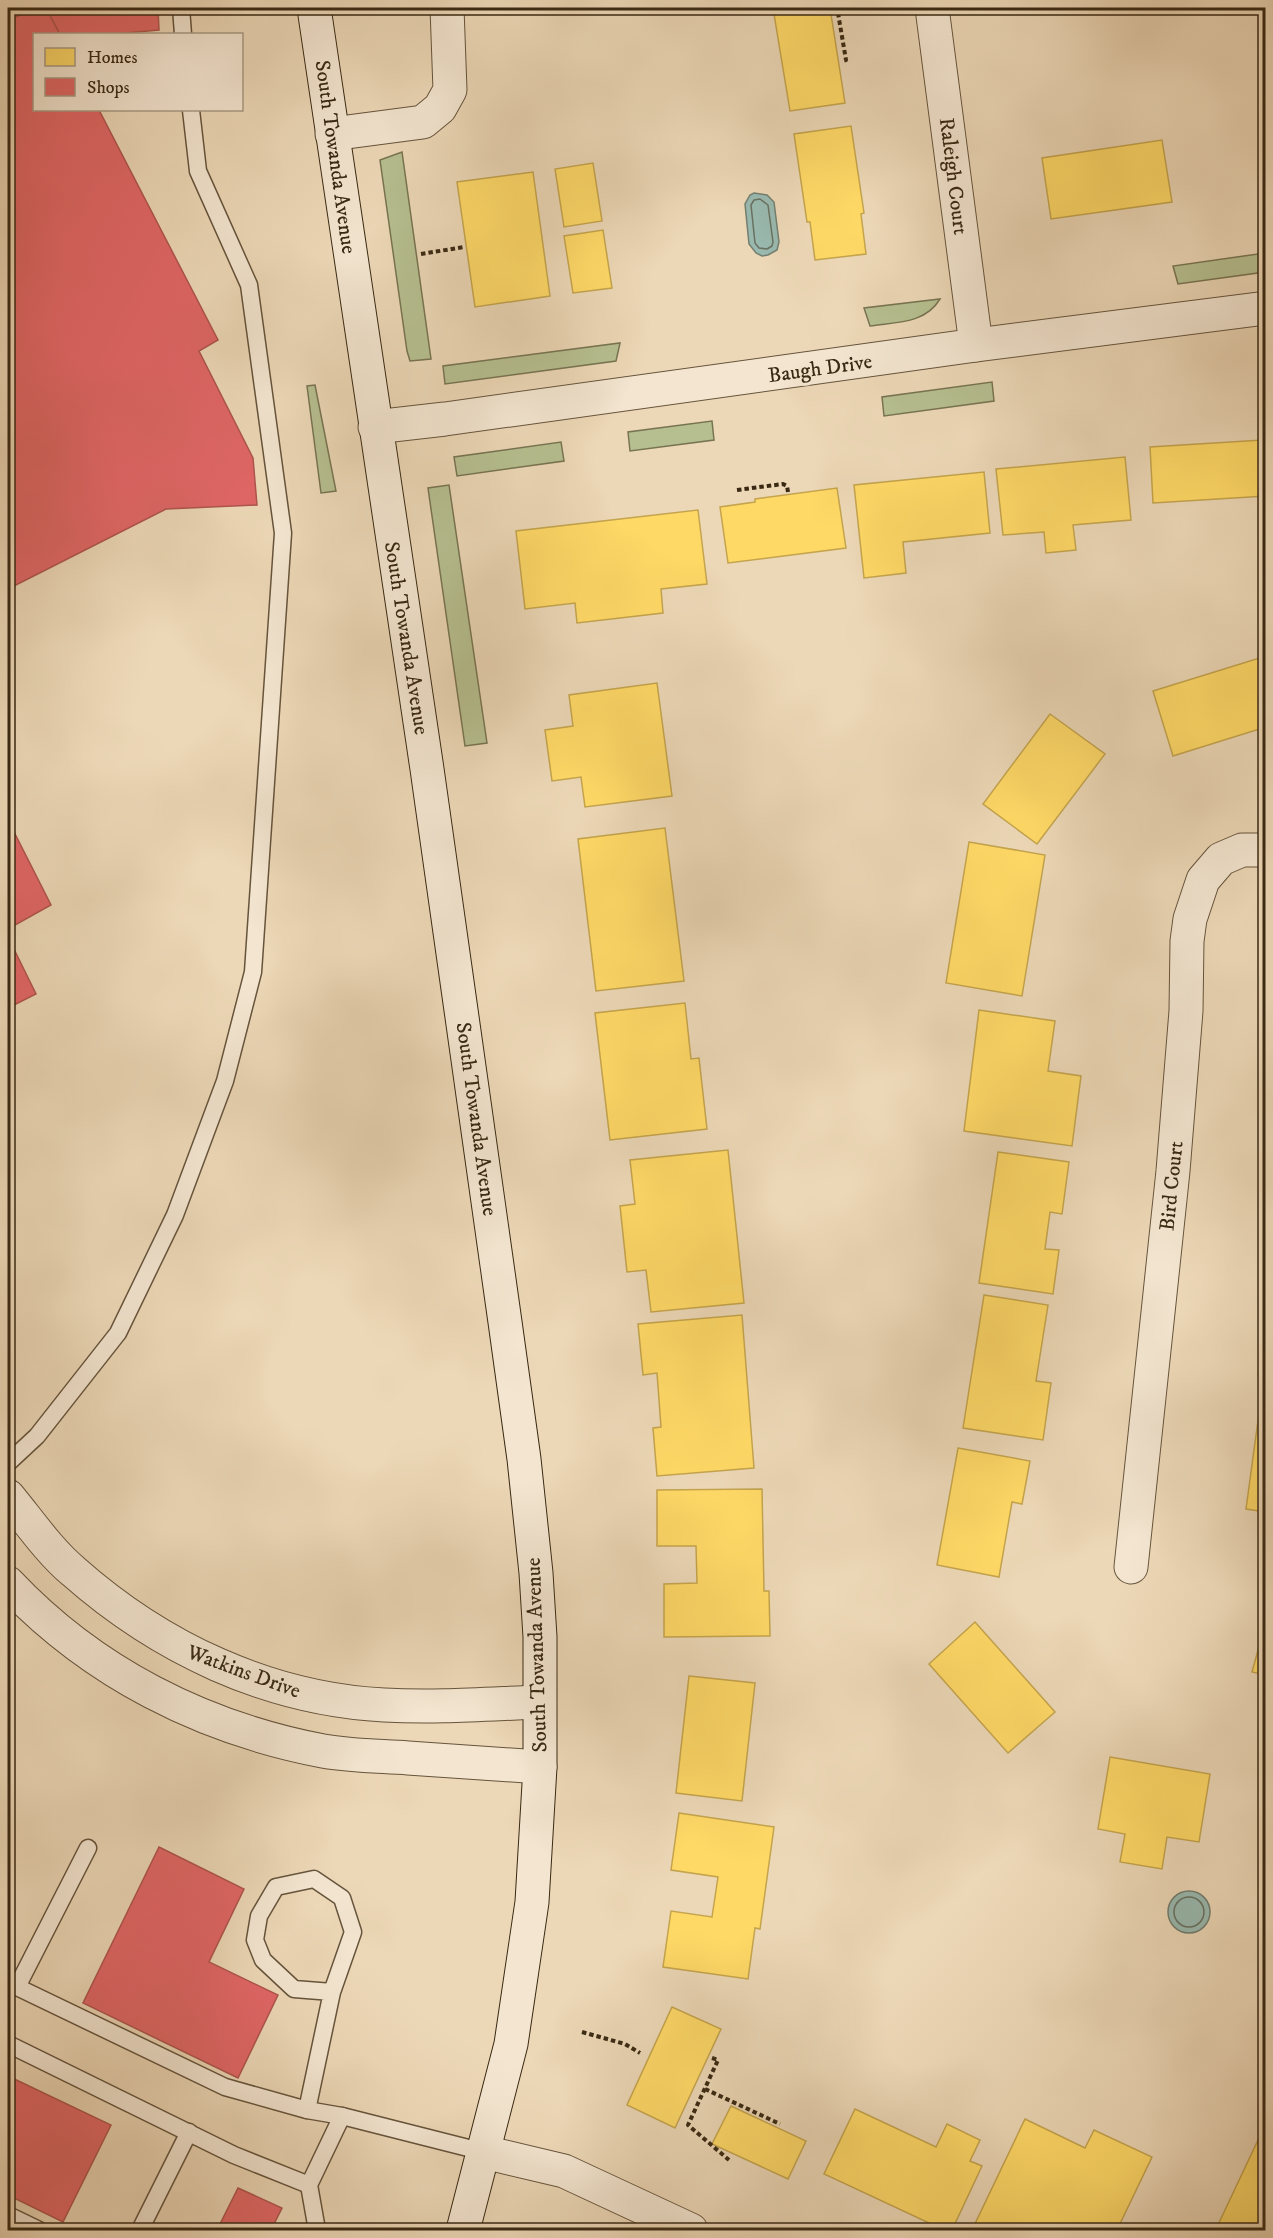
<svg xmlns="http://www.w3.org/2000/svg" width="1273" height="2238" font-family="'IM FELL DW Pica',serif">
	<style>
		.green { fill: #b6bf90; stroke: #787452; stroke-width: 1.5 }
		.water { fill: #99b9af; stroke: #737f71; stroke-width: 1.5 }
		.homes { fill: #ffd966; stroke: #c4a44d; stroke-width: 1.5 }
		.shops { fill: #e06666; stroke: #ae544d; stroke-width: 1.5 }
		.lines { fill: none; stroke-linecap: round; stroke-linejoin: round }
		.shore { stroke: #697161; stroke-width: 1.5 }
		.service-casing { stroke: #66543c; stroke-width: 19 }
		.minor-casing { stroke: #66543c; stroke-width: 35 }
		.secondary-casing { stroke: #392913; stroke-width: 35 }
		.path { stroke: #392913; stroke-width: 4; stroke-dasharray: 4.5 3; stroke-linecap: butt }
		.service { stroke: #f3e5d0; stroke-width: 16 }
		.minor { stroke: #f3e5d0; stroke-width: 33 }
		.secondary { stroke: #f3e5d0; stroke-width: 33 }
		.labels { text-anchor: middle; stroke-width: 6; stroke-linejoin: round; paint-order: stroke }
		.street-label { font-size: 21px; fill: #392913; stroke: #f3e5d0 }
	</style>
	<rect width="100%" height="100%" fill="#ecd7b6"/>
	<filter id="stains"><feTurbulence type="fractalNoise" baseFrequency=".00333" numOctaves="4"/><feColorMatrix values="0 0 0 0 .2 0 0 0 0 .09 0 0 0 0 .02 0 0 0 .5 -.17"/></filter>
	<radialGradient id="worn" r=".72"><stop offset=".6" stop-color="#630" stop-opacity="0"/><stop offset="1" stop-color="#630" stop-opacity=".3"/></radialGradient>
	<g class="green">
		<path d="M402 152 431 359 410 361 407 351 380 160Z"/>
		<path d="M1265 253V272L1178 284 1173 266Z"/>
		<path d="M940 299C925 324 896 322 870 326L864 308Z"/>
		<path d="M620 343 616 361 445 384 443 366Z"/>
		<path d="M992 382 994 401 884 416 882 397Z"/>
		<path d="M315 385 336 491 321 493 307 386Z"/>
		<path d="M712 421 714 440 630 451 628 432Z"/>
		<path d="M561 442 564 461 457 476 454 457Z"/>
		<path d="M449 485 487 743 465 746 428 488Z"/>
	</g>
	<g class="water">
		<path d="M754 193 767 195 774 202 779 242 777 250 768 255 762 256 756 253 749 244 745 204 750 195Z"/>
		<circle cx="1189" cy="1912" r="21"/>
	</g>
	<g class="homes">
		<path d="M773 8H830L845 103 790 111Z"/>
		<path d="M851 126 864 213 861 214 866 254 815 260 810 222H807L794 134Z"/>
		<path d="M1162 140 1172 202 1051 219 1042 158Z"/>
		<path d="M593 163 602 221 564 227 555 169Z"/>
		<path d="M533 172 550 296 475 307 457 182Z"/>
		<path d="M603 230 612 288 573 293 564 236Z"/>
		<path d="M1262 440 1266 496 1153 503 1150 447Z"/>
		<path d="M1125 457 1131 520 1073 525 1076 550 1046 553 1044 532 1003 535 996 469Z"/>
		<path d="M984 472 990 533 903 542 906 573 864 578 854 485Z"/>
		<path d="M837 488 846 548 728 563 720 507 755 502V499Z"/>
		<path d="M698 510 707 584 661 589 663 613 577 623 575 603 525 609 516 531Z"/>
		<path d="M1266 656V727L1173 756 1153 691Z"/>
		<path d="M657 683 672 796 585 807 581 777 552 781 545 730 573 726 569 695Z"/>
		<path d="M1050 714 1105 754 1037 844 983 804Z"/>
		<path d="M665 828 684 981 596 991 578 839Z"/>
		<path d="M969 842 1045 855 1022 996 946 983Z"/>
		<path d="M685 1003 691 1059 699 1058 707 1129 610 1140 595 1013Z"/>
		<path d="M979 1010 1055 1021 1048 1071 1081 1076 1072 1146 964 1131Z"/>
		<path d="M728 1150 744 1303 651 1312 646 1270 627 1272 620 1206 635 1204 630 1160Z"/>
		<path d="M998 1152 1069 1162 1062 1214 1050 1212 1045 1249 1059 1250 1053 1294 979 1283Z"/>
		<path d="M984 1295 1048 1305 1036 1381 1051 1383 1043 1440 963 1428Z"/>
		<path d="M742 1315 754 1468 657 1476 653 1428 661 1427 657 1373 643 1375 638 1324Z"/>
		<path d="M1266 1319V1375L1258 1374Z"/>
		<path d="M1262 1391H1266V1512L1246 1509Z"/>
		<path d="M958 1448 1030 1461 1022 1504 1012 1502 999 1577 937 1565Z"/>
		<path d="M762 1489 764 1591H769L770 1636 664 1637V1584L697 1583 696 1546H657V1490Z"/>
		<path d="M1266 1621V1675L1252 1672Z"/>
		<path d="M975 1622 1055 1712 1008 1753 929 1664Z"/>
		<path d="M689 1676 755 1683 742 1801 676 1793Z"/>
		<path d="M1110 1757 1210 1774 1199 1842 1167 1837 1162 1869 1120 1862 1125 1834 1098 1829Z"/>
		<path d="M679 1813 774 1827 760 1929 755 1928 748 1979 663 1967 671 1911 712 1917 718 1877 671 1870Z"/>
		<path d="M672 2007 721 2029 675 2128 627 2105Z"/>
		<path d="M731 2106 806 2141 788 2179 712 2144Z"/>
		<path d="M855 2109 936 2147 947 2124 980 2140 970 2161 982 2166 952 2230H944L824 2174Z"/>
		<path d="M1025 2119 1085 2148 1094 2130 1152 2157 1117 2230H972Z"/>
		<path d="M1266 2123V2230H1225L1217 2227Z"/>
	</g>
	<g class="shops">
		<path d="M8 8H34L8 21Z"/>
		<path d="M34 8H46L60 34H34V110H99L218 340 199 351 253 458 257 505 166 509 8 589V21Z"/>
		<path d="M46 8H158L159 30 114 34H60Z"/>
		<path d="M8 820 51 905 8 929Z"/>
		<path d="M8 937 36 994 8 1008Z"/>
		<path d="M159 1847 244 1889 209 1962 278 1995 238 2078 83 2003Z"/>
		<path d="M8 2076 111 2125 63 2222 8 2195Z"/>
		<path d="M238 2188 282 2208 271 2230H217Z"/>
	</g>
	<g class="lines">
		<g class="shore">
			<path d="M760 199 768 205 773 242 772 246 767 249 759 248 755 243 751 205 754 200Z"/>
			<circle cx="1189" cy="1912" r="15"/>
		</g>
		<defs>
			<g id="service">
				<path d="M181 8 183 34"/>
				<path d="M8 1463 37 1436 118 1333 175 1215 225 1081 253 972 283 533 249 285 198 171 191 110"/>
				<path d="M88 1848 17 1987 225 2087 307 2110 342 2116 484 2152"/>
				<path d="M8 2044 234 2155 309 2185"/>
				<path d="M307 2110 332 1992 353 1932 342 1898 314 1879 276 1887 259 1916 255 1940 263 1960 294 1989 332 1992"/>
				<path d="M8 2215 39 2230"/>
				<path d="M140 2230 189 2132"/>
				<path d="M317 2230 309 2185 342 2116"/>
			</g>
			<g id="minor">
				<path d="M932 8 976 345"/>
				<path d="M332 134 423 122 440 108 450 90 447 8"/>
				<path d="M375 427 445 419 976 345 1266 308"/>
				<path d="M8 1496C28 1520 49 1551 73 1571 160 1648 268 1699 384 1705 436 1708 487 1704 539 1702"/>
				<path d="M1131 1567 1173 1171 1186 1011 1187 941 1190 919 1203 880 1221 859 1242 850H1266"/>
				<path d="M8 1583C92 1672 202 1728 323 1751 351 1756 380 1756 408 1758 452 1761 496 1764 540 1767"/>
				<path d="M484 2152 564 2171 691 2230"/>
			</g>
			<path id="secondary" d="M314 8 427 769 505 1322 524 1459 536 1573 540 1637V1767L532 1902 511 2044 463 2230"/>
		</defs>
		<use href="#service" class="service-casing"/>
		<use href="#minor" class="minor-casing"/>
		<use href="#secondary" class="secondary-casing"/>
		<g class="path">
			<path d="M838 13 846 60 842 61"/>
			<path d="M421 254 464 247"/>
			<path d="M737 490 783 484 787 486 788 492"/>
			<path d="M582 2032 625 2044 640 2053"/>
			<path d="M712 2058 718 2060 688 2125 729 2160"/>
			<path d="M705 2089 780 2124"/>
		</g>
		<use href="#service" class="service"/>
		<use href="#minor" class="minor"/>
		<use href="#secondary" class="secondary"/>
	</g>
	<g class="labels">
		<g class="street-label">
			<text transform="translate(336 157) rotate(82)" y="7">South Towanda Avenue</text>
			<text transform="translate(954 176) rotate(83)" y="7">Raleigh Court</text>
			<text transform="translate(820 368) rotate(-8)" y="7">Baugh Drive</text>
			<text transform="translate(407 638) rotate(81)" y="7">South Towanda Avenue</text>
			<text transform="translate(477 1119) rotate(82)" y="7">South Towanda Avenue</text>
			<text transform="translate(1171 1186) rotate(-84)" y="7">Bird Court</text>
			<text transform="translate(536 1655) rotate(-92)" y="7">South Towanda Avenue</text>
			<text transform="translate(244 1671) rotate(20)" y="7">Watkins Drive</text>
		</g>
	</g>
	<rect width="1273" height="2238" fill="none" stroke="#ecd7b6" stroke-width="30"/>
	<rect x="9" y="9" width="1255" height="2220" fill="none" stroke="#392913" stroke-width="3"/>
	<rect x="15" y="15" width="1243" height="2208" fill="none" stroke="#392913" stroke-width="1.5"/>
	<rect x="33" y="33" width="210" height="78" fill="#f3e5d0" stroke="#a99a84" stroke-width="1.5"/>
	<rect x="45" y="48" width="30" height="18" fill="#ffd966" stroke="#a99a84" stroke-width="1.5"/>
	<text x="87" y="63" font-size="18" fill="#392913">Homes</text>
	<rect x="45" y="78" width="30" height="18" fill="#e06666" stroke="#a99a84" stroke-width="1.5"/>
	<text x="87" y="93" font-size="18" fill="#392913">Shops</text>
	<rect width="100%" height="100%" filter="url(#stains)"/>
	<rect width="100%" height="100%" fill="url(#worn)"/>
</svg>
